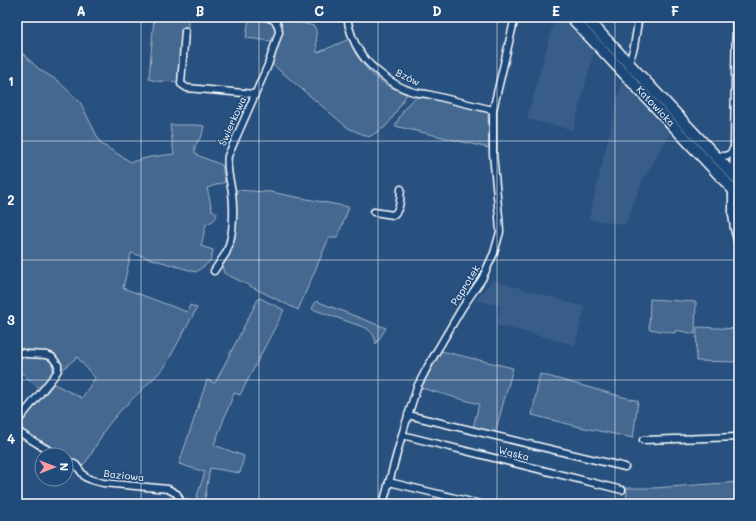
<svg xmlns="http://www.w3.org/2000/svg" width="756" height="521" font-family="Mali,sans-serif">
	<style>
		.built { fill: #375d88 }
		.green { fill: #446890; stroke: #a2b4c8 }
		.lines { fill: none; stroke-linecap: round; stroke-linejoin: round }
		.street-casing { stroke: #fff; stroke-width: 9 }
		.primary-casing { stroke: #fff; stroke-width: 13 }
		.street { stroke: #1f4a7a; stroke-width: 6 }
		.primary { stroke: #1f4a7a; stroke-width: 10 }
		.grid { fill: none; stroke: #fff; stroke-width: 1; stroke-opacity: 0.55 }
		.labels { text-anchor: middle; stroke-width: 3.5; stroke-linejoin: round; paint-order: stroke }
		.street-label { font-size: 10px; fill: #fff; stroke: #1f4a7a }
		.neatline { fill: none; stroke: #fff; stroke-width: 1.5 }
		.grid-label { font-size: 13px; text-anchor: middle; font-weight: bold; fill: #fff }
	</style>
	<rect width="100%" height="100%" fill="#28517f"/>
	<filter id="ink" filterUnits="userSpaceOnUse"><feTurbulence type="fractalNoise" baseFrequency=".025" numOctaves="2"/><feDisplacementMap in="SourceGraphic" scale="8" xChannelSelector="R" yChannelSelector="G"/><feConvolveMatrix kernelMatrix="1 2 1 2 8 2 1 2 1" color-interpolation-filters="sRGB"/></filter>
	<g filter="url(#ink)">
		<g class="built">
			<path d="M555 17H561L594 52 573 130 527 119Z"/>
			<path d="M622 80 670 134 643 180 625 225 589 219Z"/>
			<path d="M493 280 585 307 575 345 496 325 501 306 475 300Z"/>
		</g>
		<g class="green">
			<path d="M154 17H188V27H184L179 79 177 82C167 80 158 83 149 79Z"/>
			<path d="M249 17C260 17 277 18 276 32 276 36 274 40 272 44L271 41 246 38Z"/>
			<path d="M276 17H280L314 26 316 30 317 53 349 39C353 46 356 55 361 61 373 79 388 87 407 94L391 120 385 127 369 137 348 128 272 64C275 54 283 36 281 25 281 22 278 20 276 17Z"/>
			<path d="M17 48 40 70 58 81 80 102 101 144 131 162 150 157 174 154 170 125H197L204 126 202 135 195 146V153L199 156 222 165 225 182 207 188 212 210 217 213C216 220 212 222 206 224L201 246 213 250C211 265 207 263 196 272L131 253 123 288 187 312 190 305 197 308 164 368 119 412 106 428 89 458 82 466 66 456V455H64L23 431 22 425V421L54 384 82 398 95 378 77 357 63 369 58 360 48 352H41L17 348Z"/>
			<path d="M421 96H428L488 111 489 148 395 126C401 115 407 99 421 96Z"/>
			<path d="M234 190 270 192 349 207 337 238H329L298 310 224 273 222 266C224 262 226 259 228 255 238 236 235 211 234 190Z"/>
			<path d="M260 298 284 310 240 395 234 393 214 445 244 456 240 473 210 468 204 504H184L183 498 195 502 205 472 179 464 207 380 215 383 258 299Z"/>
			<path d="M650 299 696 302 695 334 676 330 675 333 649 329Z"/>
			<path d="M316 301 386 328 376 344C375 336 372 332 366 328L312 309Z"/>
			<path d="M697 327 739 329V362L696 361Z"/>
			<path d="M441 351 513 368 495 433 473 428 479 404 421 388Z"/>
			<path d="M17 357 46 358 51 362 53 367 52 373 39 388 17 369Z"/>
			<path d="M540 374 638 401 633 438 580 427 532 415Z"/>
			<path d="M739 482V504H625L627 493 626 488H654Z"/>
		</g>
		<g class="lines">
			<defs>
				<g id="street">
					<path d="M347 17C349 30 354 44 362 55 371 68 393 85 408 90 414 93 420 93 427 94L493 110"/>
					<path d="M185 31 181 84 187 88 255 94"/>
					<path d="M629 63 634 47 638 22 642 17"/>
					<path d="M716 155C723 157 730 157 733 149"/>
					<path d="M733 174 734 146 736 17"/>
					<path d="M732 188V214L734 229 739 247"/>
					<path d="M374 212 393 215C401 210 400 198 401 189"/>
					<path d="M732 214 736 209 739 207"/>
					<path d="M214 271C218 265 222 259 226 253 234 236 234 210 232 192 230 180 226 168 228 156L268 65 279 32 278 26 276 22 272 19 266 17"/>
					<path d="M17 352 27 354 47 355 52 357 58 365V370L55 375 21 417 17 423"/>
					<path d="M408 415 625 467"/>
					<path d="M17 431 38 444 57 455"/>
					<path d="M402 435 622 490"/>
					<path d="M643 440 739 437"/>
					<path d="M66 460 76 465 85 477 92 480 103 483 168 489 177 494 182 504"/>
					<path d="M389 482 480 504"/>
					<path d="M383 504 402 435 417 387 428 366 462 308 482 279 494 253 500 232 499 217 493 154V110L515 17"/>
				</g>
				<g id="primary">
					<path d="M571 17 739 196"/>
					<path d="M585 17 739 181"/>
				</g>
			</defs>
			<use href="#street" class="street-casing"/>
			<use href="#primary" class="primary-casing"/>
			<use href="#street" class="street"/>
			<use href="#primary" class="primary"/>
		</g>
	</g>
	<path class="grid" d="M141 17V504M259 17V504M378 17V504M497 17V504M615 17V504M17 141H739M17 260H739M17 380H739"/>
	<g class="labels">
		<g class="street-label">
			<text transform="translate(408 77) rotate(26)" y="4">Bzów</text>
			<text transform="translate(656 106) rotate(47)" y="4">Katowicka</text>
			<text transform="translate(232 121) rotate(-66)" y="4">Świerkowa</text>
			<text transform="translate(465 285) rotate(-58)" y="4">Paprotek</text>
			<text transform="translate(514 453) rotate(14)" y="4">Wąska</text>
			<text transform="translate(124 475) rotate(6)" y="4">Baziowa</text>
		</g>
	</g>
	<rect width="756" height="521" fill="none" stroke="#1f4a7a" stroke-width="44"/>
	<g transform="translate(54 467) rotate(90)"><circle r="19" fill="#1f4a7a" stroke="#7992af"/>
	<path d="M0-3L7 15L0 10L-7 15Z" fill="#ff9aa2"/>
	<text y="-6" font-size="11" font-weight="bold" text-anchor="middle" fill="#ffffff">N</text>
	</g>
	<rect x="22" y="22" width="712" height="477" class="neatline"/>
	<g class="grid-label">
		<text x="81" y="16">A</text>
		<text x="200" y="16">B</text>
		<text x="319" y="16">C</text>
		<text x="437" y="16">D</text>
		<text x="556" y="16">E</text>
		<text x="675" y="16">F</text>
		<text x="11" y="86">1</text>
		<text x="11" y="205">2</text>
		<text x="11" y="325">3</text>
		<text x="11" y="444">4</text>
	</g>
</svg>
